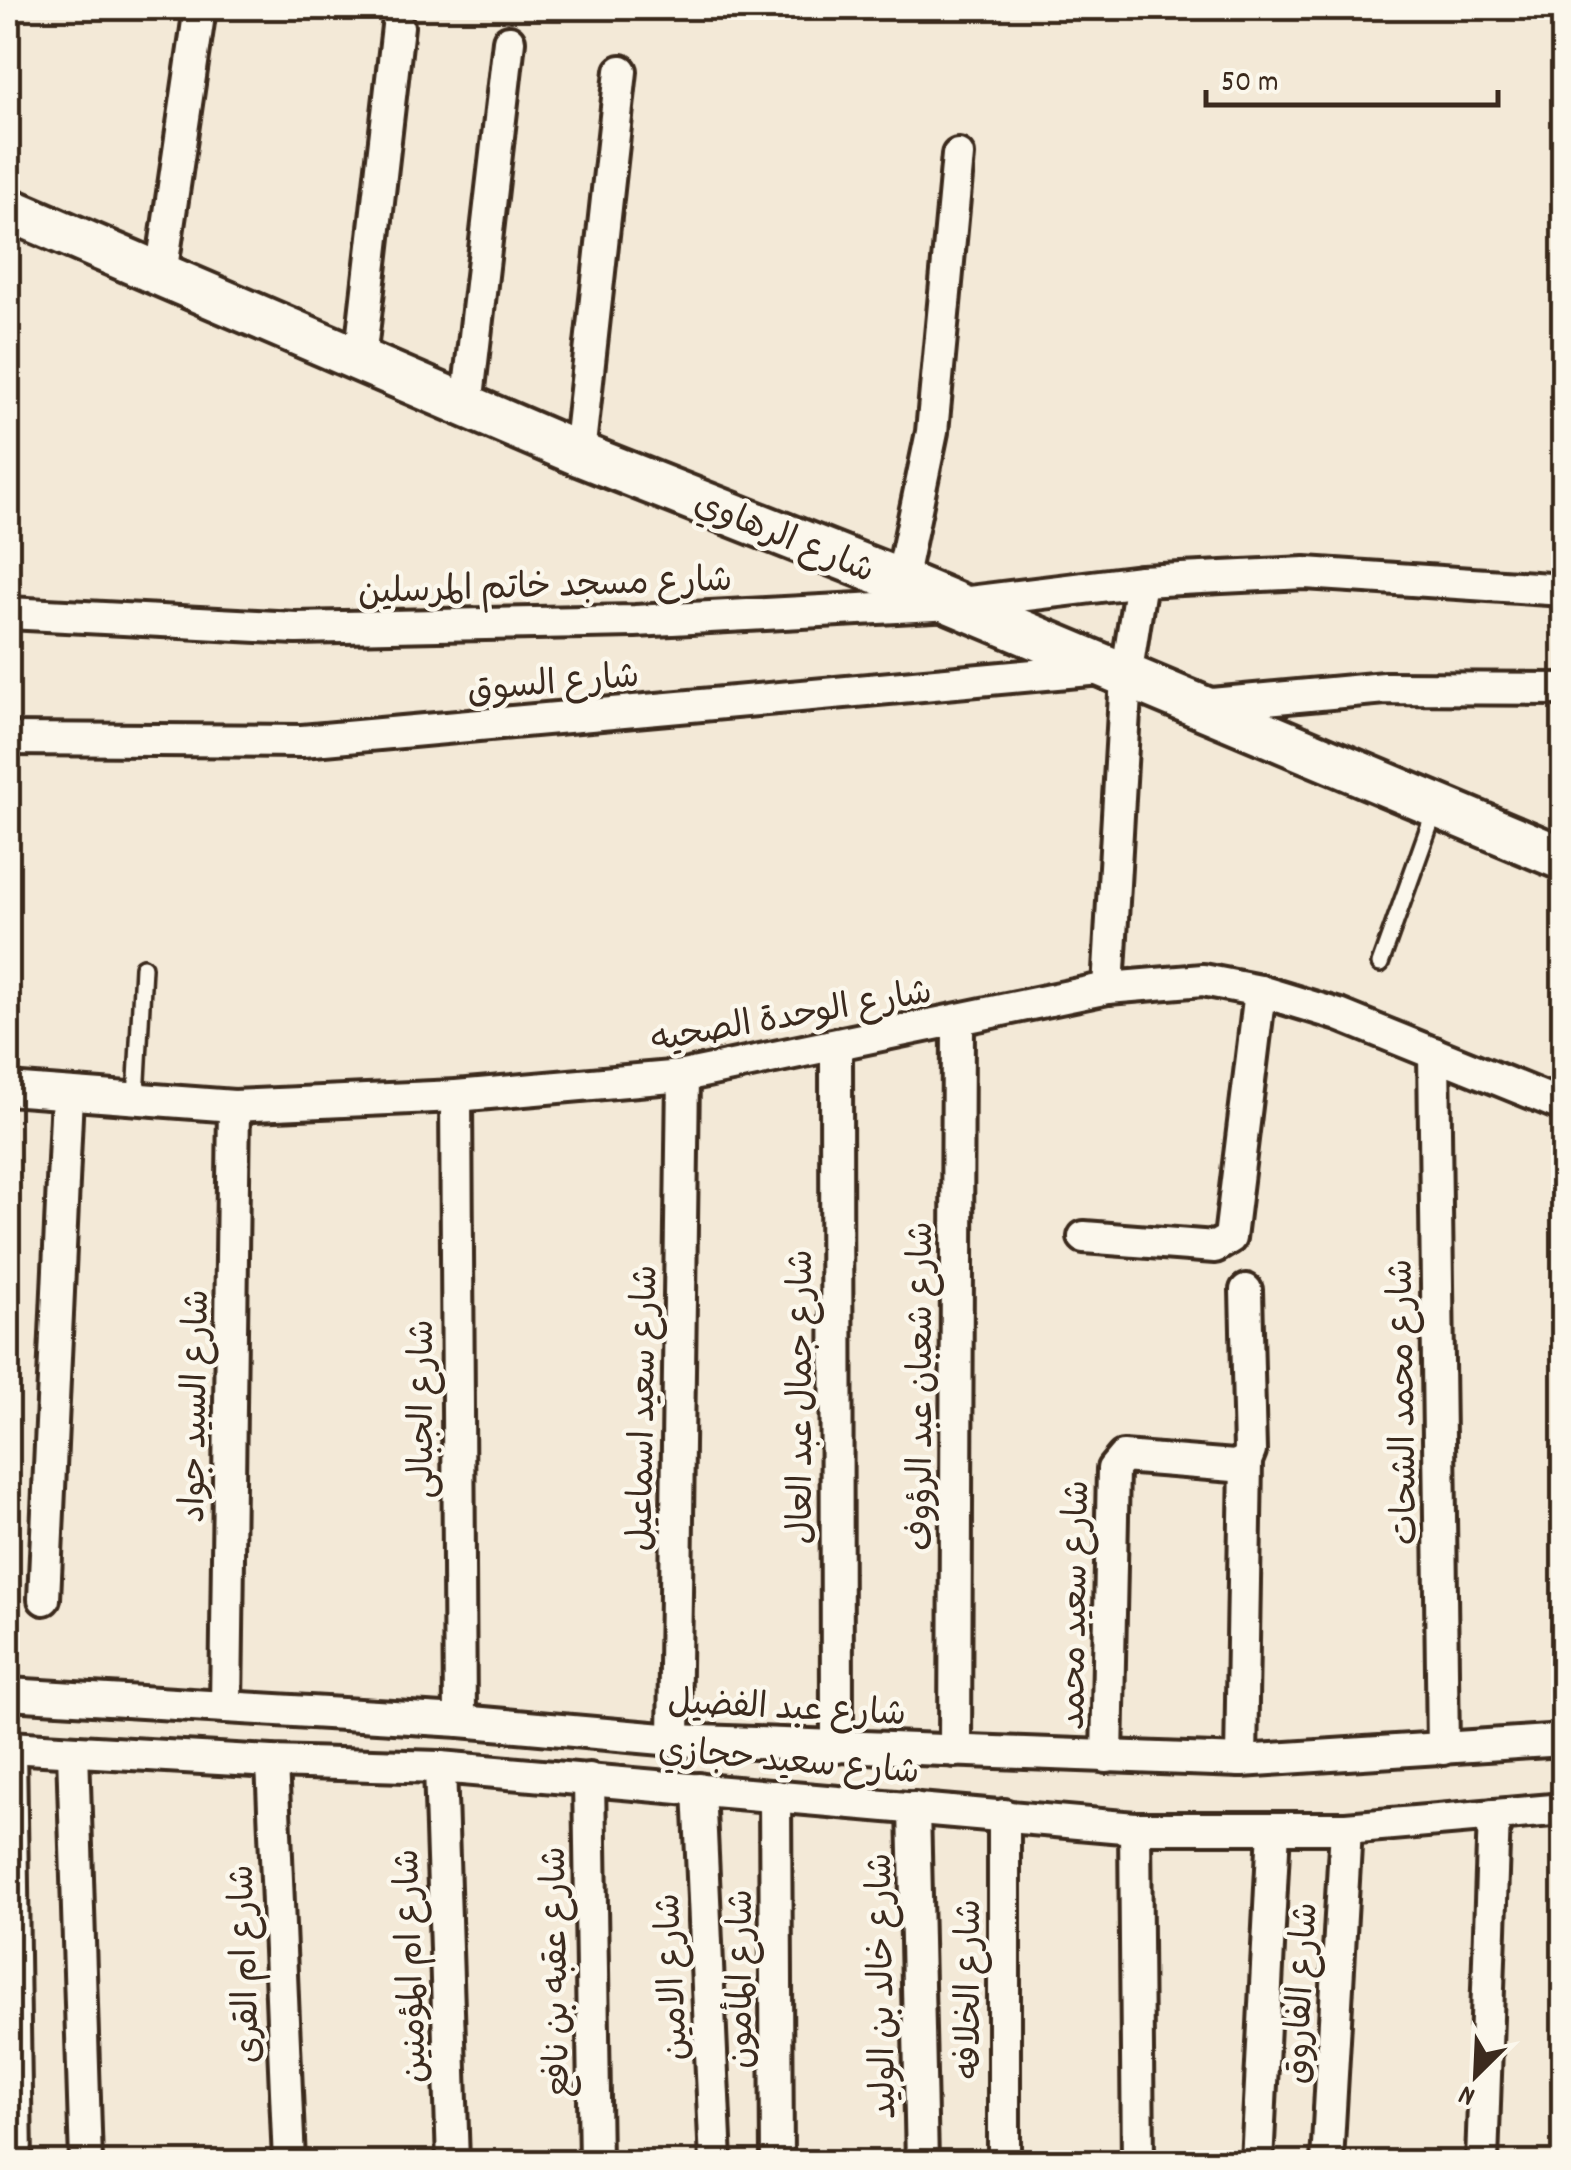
<svg xmlns="http://www.w3.org/2000/svg" width="1571" height="2170" font-family="Dekko,'Playpen Sans Arabic',sans-serif">
	<style>
		.lines { fill: none; stroke-linecap: round; stroke-linejoin: round }
		.lane-casing { stroke: #3b2a1e; stroke-width: 22 }
		.street-casing { stroke: #3b2a1e; stroke-width: 38 }
		.secondary-casing { stroke: #3b2a1e; stroke-width: 50 }
		.lane { stroke: #fbf7ec; stroke-width: 15 }
		.street { stroke: #fbf7ec; stroke-width: 30 }
		.secondary { stroke: #fbf7ec; stroke-width: 42 }
		.labels { text-anchor: middle; stroke-width: 9; stroke-linejoin: round; paint-order: stroke }
		.street-label { font-size: 35px; fill: #3b2a1e; stroke: #fbf7ec }
	</style>
	<rect width="100%" height="100%" fill="#f3e9d7"/>
	<filter id="ink" filterUnits="userSpaceOnUse"><feTurbulence type="fractalNoise" baseFrequency=".01" numOctaves="2"/><feDisplacementMap in="SourceGraphic" scale="20" xChannelSelector="R" yChannelSelector="G"/><feConvolveMatrix kernelMatrix="1 2 1 2 8 2 1 2 1" color-interpolation-filters="sRGB"/></filter>
	<g filter="url(#ink)">
		<g class="lines">
			<defs>
				<g id="lane">
					<path d="M1380 964 1435 810"/>
					<path d="M136 1099 143 967"/>
				</g>
				<g id="street">
					<path d="M161 275 200 8"/>
					<path d="M360 360 398 26"/>
					<path d="M467 406 509 41"/>
					<path d="M579 454 621 71"/>
					<path d="M901 581 932 432 958 155"/>
					<path d="M8 613 296 628 635 621 953 604 1141 581 1305 573 1564 590"/>
					<path d="M1201 705 1385 688 1564 689"/>
					<path d="M8 739 302 741 1101 669"/>
					<path d="M1108 988 1126 677 1141 581"/>
					<path d="M836 1046 837 1747"/>
					<path d="M1434 1053 1443 1749"/>
					<path d="M8 1089 234 1106 456 1096 683 1076 1108 988 1203 980 1260 991 1339 1015 1564 1106"/>
					<path d="M456 1096 460 1721"/>
					<path d="M1084 1237 1215 1247 1230 1238 1260 991"/>
					<path d="M44 1599 67 1094"/>
					<path d="M8 1694 460 1721 674 1740 1241 1761 1564 1740"/>
					<path d="M226 1707 234 1106"/>
					<path d="M674 1740 683 1076"/>
					<path d="M8 1747 272 1762 440 1767 1135 1828H1346L1564 1809"/>
					<path d="M10 1747 16 2162"/>
					<path d="M73 1751 86 2162"/>
					<path d="M955 1751 958 1022"/>
					<path d="M1107 1757 1113 1469 1123 1457 1234 1466 1246 1461 1250 1451 1246 1290"/>
					<path d="M1241 1761 1246 1461"/>
					<path d="M272 1762 289 2162"/>
					<path d="M440 1767 453 2162"/>
					<path d="M589 1779 595 2162"/>
					<path d="M699 1789 716 2162"/>
					<path d="M775 1796 777 2162"/>
					<path d="M914 1808 922 2162"/>
					<path d="M1135 1828 1138 2162"/>
					<path d="M1004 2162V1815"/>
					<path d="M1257 2162 1274 1829"/>
					<path d="M1327 2162 1346 1828"/>
					<path d="M1482 2162 1494 1815"/>
				</g>
				<path id="secondary" d="M8 209 579 454 901 581 1564 859"/>
			</defs>
			<use href="#lane" class="lane-casing"/>
			<use href="#street" class="street-casing"/>
			<use href="#secondary" class="secondary-casing"/>
			<use href="#lane" class="lane"/>
			<use href="#street" class="street"/>
			<use href="#secondary" class="secondary"/>
		</g>
	</g>
	<g class="labels">
		<g class="street-label">
			<text transform="translate(785 535) rotate(22)" y="12">شارع الرهاوي</text>
			<text transform="translate(545 584) rotate(-2)" y="12">شارع مسجد خاتم المرسلين</text>
			<text transform="translate(553 681) rotate(-5)" y="12">شارع السوق</text>
			<text transform="translate(791 1014) rotate(-10)" y="12">شارع الوحدة الصحيه</text>
			<text transform="translate(919 1386) rotate(-90)" y="12">شارع شعبان عبد الرؤوف</text>
			<text transform="translate(799 1397) rotate(-90)" y="12">شارع جمال عبد العال</text>
			<text transform="translate(1401 1402) rotate(-91)" y="12">شارع محمد الشحات</text>
			<text transform="translate(193 1406) rotate(-89)" y="12">شارع السيد جواد</text>
			<text transform="translate(641 1408) rotate(-89)" y="12">شارع سعيد اسماعيل</text>
			<text transform="translate(420 1409) rotate(-90)" y="12">شارع الجبالى</text>
			<text transform="translate(1073 1605) rotate(-89)" y="12">شارع سعيد محمد</text>
			<text transform="translate(787 1706) rotate(3)" y="12">شارع عبد الفضيل</text>
			<text transform="translate(789 1759) rotate(5)" y="12">شارع سعيد حجازي</text>
			<text transform="translate(243 1964) rotate(-92)" y="12">شارع ام القرى</text>
			<text transform="translate(409 1966) rotate(-92)" y="12">شارع ام المؤمنين</text>
			<text transform="translate(554 1972) rotate(-91)" y="12">شارع عقبه بن نافع</text>
			<text transform="translate(670 1977) rotate(-93)" y="12">شارع الامين</text>
			<text transform="translate(739 1979) rotate(-90)" y="12">شارع المأمون</text>
			<text transform="translate(880 1986) rotate(-91)" y="12">شارع خالد بن الوليد</text>
			<text transform="translate(967 1989) rotate(-90)" y="12">شارع الخلافه</text>
			<text transform="translate(1299 1993) rotate(-87)" y="12">شارع الفاروق</text>
		</g>
	</g>
	<rect width="1571" height="2170" fill="none" stroke="#fbf7ec" stroke-width="40"/>
	<rect x="20" y="20" width="1531" height="2130" fill="none" stroke="#3b2a1e" stroke-width="4" filter="url(#ink)"/>
	<g transform="translate(1476 2075) rotate(204)" stroke="#fbf7ec" stroke-width="8" paint-order="stroke">
	<path d="M0-8L18 38L0 25L-18 38Z" fill="#3b2a1e"/>
	<text y="-15" font-size="28" font-weight="bold" text-anchor="middle" fill="#3b2a1e">N</text>
	</g>
	<path d="M1206 90v15h292v-15" fill="none" stroke="#3b2a1e" stroke-width="5"/>
	<text x="1221" y="90" font-size="30" fill="#3b2a1e" stroke="#fbf7ec" stroke-width="8" paint-order="stroke">50 m</text>
</svg>
